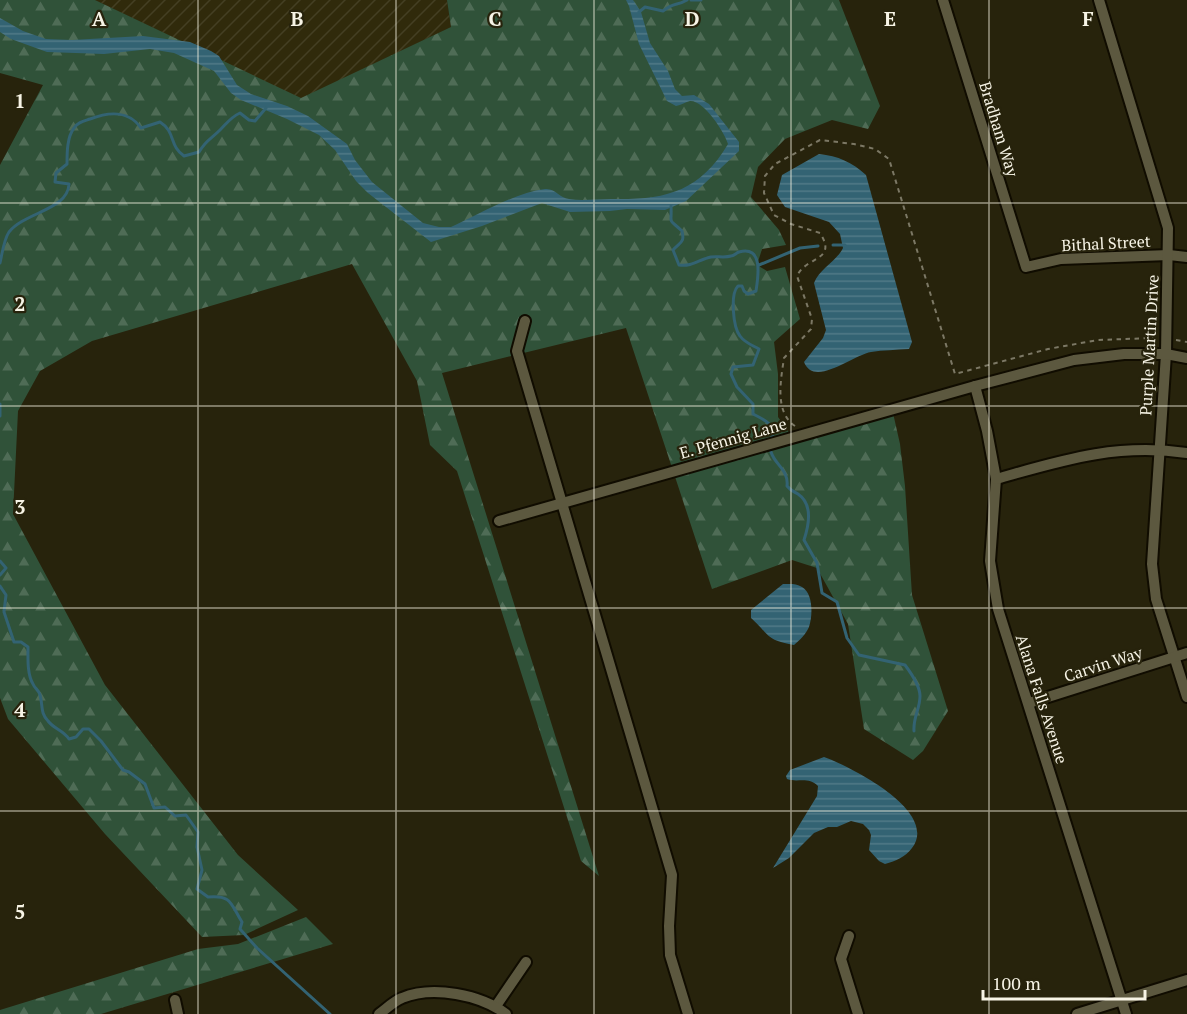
<svg xmlns="http://www.w3.org/2000/svg" width="1187" height="1014" font-family="'PT Serif',serif">
	<style>
		.industrial { fill: url(#industrial-furrows) }
		.forest { fill: url(#forest-firs) }
		.water { fill: url(#water-rules) }
		.lines { fill: none; stroke-linecap: round; stroke-linejoin: round }
		.stream { stroke: #336373; stroke-width: 3 }
		.street-casing { stroke: #100c00; stroke-width: 14 }
		.path { stroke: #7c7865; stroke-width: 2; stroke-dasharray: 4.5 4.5; stroke-linecap: butt }
		.street { stroke: #5c583f; stroke-width: 10 }
		.grid { fill: none; stroke: #f7f4e6; stroke-width: 1.5; stroke-opacity: 0.55 }
		.labels { text-anchor: middle; stroke-width: 4.5; stroke-linejoin: round; paint-order: stroke }
		.street-label { font-size: 16px; fill: #f7f4e6; stroke: #27230c }
		.grid-label { font-size: 20px; text-anchor: middle; font-weight: bold; fill: #f7f4e6; stroke: #27230c; stroke-width: 4.5; stroke-linejoin: round; paint-order: stroke }
	</style>
	<defs>
		<pattern id="industrial-furrows" width="10" height="10" patternUnits="userSpaceOnUse" patternTransform="scale(1.5)"><rect width="10" height="10" fill="#302a0b"/><path d="M-1 1l2-2M0 10L10 0M9 11l2-2" fill="none" stroke="#443f23"/></pattern>
		<pattern id="forest-firs" width="22" height="20" patternUnits="userSpaceOnUse" patternTransform="scale(1.5)"><rect width="22" height="20" fill="#305239"/><path d="M5 1l3.5 6h-7zM16 11l3.5 6h-7z" fill="#4f6c56"/></pattern>
		<pattern id="water-rules" width="6" height="5" patternUnits="userSpaceOnUse" patternTransform="scale(1.5)"><rect width="6" height="5" fill="#336373"/><path d="M0 2.5h6" fill="none" stroke="#517a87"/></pattern>
	</defs>
	<rect width="100%" height="100%" fill="#27230c"/>
	<path class="industrial" d="M95 0H447L451 27 301 99Z"/>
	<g class="forest">
		<path d="M0 0H95L301 98 451 27 447 0H839L880 106 868 129 832 120 785 139 758 167 751 197 779 230 786 245 762 249 757 265 767 271 785 267 800 319 774 342 778 374V417L790 434 893 413 900 444 905 486 912 595 948 711 923 751 913 760 864 729 848 624 817 568 792 560 712 589 626 328 442 373 599 876 581 861 457 471 430 445 417 381 352 264 92 341 40 371 18 411 13 514 105 685 238 855 298 910 244 935 202 937 105 834 8 719 0 698V165L43 85 0 73Z"/>
		<path d="M306 917 333 944 101 1014H0V1010L198 949 238 944Z"/>
	</g>
	<g class="water">
		<path d="M626 0H633L641 12 650 43 668 71 675 89 682 96 694 95 709 104 739 142V151L686 201 665 210 627 209 610 211 570 212 542 203 482 226 431 242 368 193 356 181 335 150 319 135 287 119 241 100 231 93 214 71 174 53 150 49 104 54 47 52 11 39 0 32V18L23 31 46 39 72 40 143 36 190 42 211 51 219 56 237 85 251 94 287 106 308 116 347 144 355 160 372 182 423 223 439 227H451C480 214 514 193 545 189 556 188 559 198 569 199 582 201 597 199 611 199 664 200 699 193 728 144 725 133 704 100 690 101 686 102 681 105 676 106L667 101 639 44 629 6Z"/>
		<path d="M819 154C838 156 852 162 866 175L912 342 909 349C896 350 883 350 871 352 853 355 814 388 804 362L823 338 826 330 814 283C820 268 836 262 843 248L840 234 829 222 785 207 777 195 782 175Z"/>
		<path d="M783 584C789 584 796 583 802 587 813 593 813 615 809 627 806 634 800 640 794 645 765 640 770 635 751 618V610Z"/>
		<path d="M824 757C849 766 940 811 912 848 905 857 896 861 885 864L879 861 869 850 871 835 869 830 863 824 851 821 837 827H828L814 833 789 858 773 868 817 796 818 786C808 776 798 783 787 779L786 776 790 770Z"/>
	</g>
	<g class="lines">
		<g class="stream">
			<path d="M691 0H701"/>
			<path d="M639 12 645 7 663 11C674 2 677 6 687 0"/>
			<path d="M671 206C672 226 667 217 682 231 685 243 680 242 673 250L679 265C692 267 700 259 711 257 717 256 725 258 731 256 734 256 736 253 739 252 764 245 758 278 756 291L748 294 744 291 742 286H738C730 294 733 327 740 336 745 343 752 345 759 349L753 365 733 367 731 374 737 387 753 404V414C759 417 770 422 772 428 775 436 768 443 771 452 775 465 789 470 787 486 791 491 793 491 798 494 813 504 809 525 804 540L817 563 822 593 837 602 847 638 859 655 905 665C911 673 920 686 920 696 920 709 913 717 914 731"/>
			<path d="M833 245H845"/>
			<path d="M0 263C2 254 4 239 9 232 25 212 68 210 69 184L55 182 56 173 67 164C67 153 67 137 74 128 78 122 84 121 90 119 108 112 129 110 141 128L160 122C176 132 169 146 184 156L199 152C206 140 211 139 220 130 227 123 231 117 240 113L249 120 255 121 266 108"/>
			<path d="M759 265 800 248 818 246"/>
			<path d="M0 404V416"/>
			<path d="M0 561 6 568 0 575"/>
			<path d="M0 586 6 595 4 612 14 642H21L28 647C28 658 27 674 33 684 35 689 39 690 40 695 43 705 40 713 48 721 54 729 63 730 69 739L76 737 83 729H89L101 741 123 770 129 772 145 784 154 808 165 807 175 816 186 815 198 832 197 847 202 870 197 889 208 897C232 895 230 903 242 922L240 929 257 948 330 1014"/>
		</g>
		<defs>
			<g id="street">
				<path d="M943 0 1026 267 1061 259 1169 255 1187 257"/>
				<path d="M1099 0 1168 228 1166 354 1152 564 1156 599 1187 697"/>
				<path d="M525 321 517 351 672 875 669 926 670 955 688 1014"/>
				<path d="M975 386 987 431 996 479 990 561 998 609 1126 1014"/>
				<path d="M996 479C1063 460 1116 443 1187 453"/>
				<path d="M499 521 975 386 1074 360 1124 354H1166L1187 358"/>
				<path d="M1029 703 1187 653"/>
				<path d="M849 936 841 959 858 1014"/>
				<path d="M175 1000 178 1014"/>
				<path d="M496 1006 526 962"/>
				<path d="M379 1014C386 1009 394 1001 402 998 433 985 481 995 506 1014"/>
				<path d="M1077 1014 1187 980"/>
			</g>
		</defs>
		<use href="#street" class="street-casing"/>
		<g class="path">
			<path d="M1176 340 1187 342"/>
			<path d="M795 426C774 412 781 379 784 358L811 329 812 319 797 276C806 256 838 261 820 233L791 224 774 215 764 193 765 176 775 164 820 140 854 144 875 149 889 159 955 374 1048 349 1098 340 1152 338 1156 334"/>
		</g>
		<use href="#street" class="street"/>
	</g>
	<path class="grid" d="M198 0V1014M396 0V1014M594 0V1014M791 0V1014M989 0V1014M0 203H1187M0 406H1187M0 608H1187M0 811H1187"/>
	<g class="labels">
		<g class="street-label">
			<text transform="translate(999 129) rotate(73)" y="6">Bradham Way</text>
			<text transform="translate(1106 243) rotate(-3)" y="6">Bithal Street</text>
			<text transform="translate(1149 345) rotate(-87)" y="6">Purple Martin Drive</text>
			<text transform="translate(733 438) rotate(-16)" y="6">E. Pfennig Lane</text>
			<text transform="translate(1103 664) rotate(-18)" y="6">Carvin Way</text>
			<text transform="translate(1042 699) rotate(72)" y="6">Alana Falls Avenue</text>
		</g>
	</g>
	<g class="grid-label">
		<text x="99" y="26">A</text>
		<text x="297" y="26">B</text>
		<text x="495" y="26">C</text>
		<text x="692" y="26">D</text>
		<text x="890" y="26">E</text>
		<text x="1088" y="26">F</text>
		<text x="20" y="108">1</text>
		<text x="20" y="311">2</text>
		<text x="20" y="514">3</text>
		<text x="20" y="717">4</text>
		<text x="20" y="919">5</text>
	</g>
	<path d="M983 990v9h162v-9" fill="none" stroke="#f7f4e6" stroke-width="3"/>
	<text x="992" y="990" font-size="18" fill="#f7f4e6" stroke="#27230c" stroke-width="4.5" paint-order="stroke">100 m</text>
</svg>
